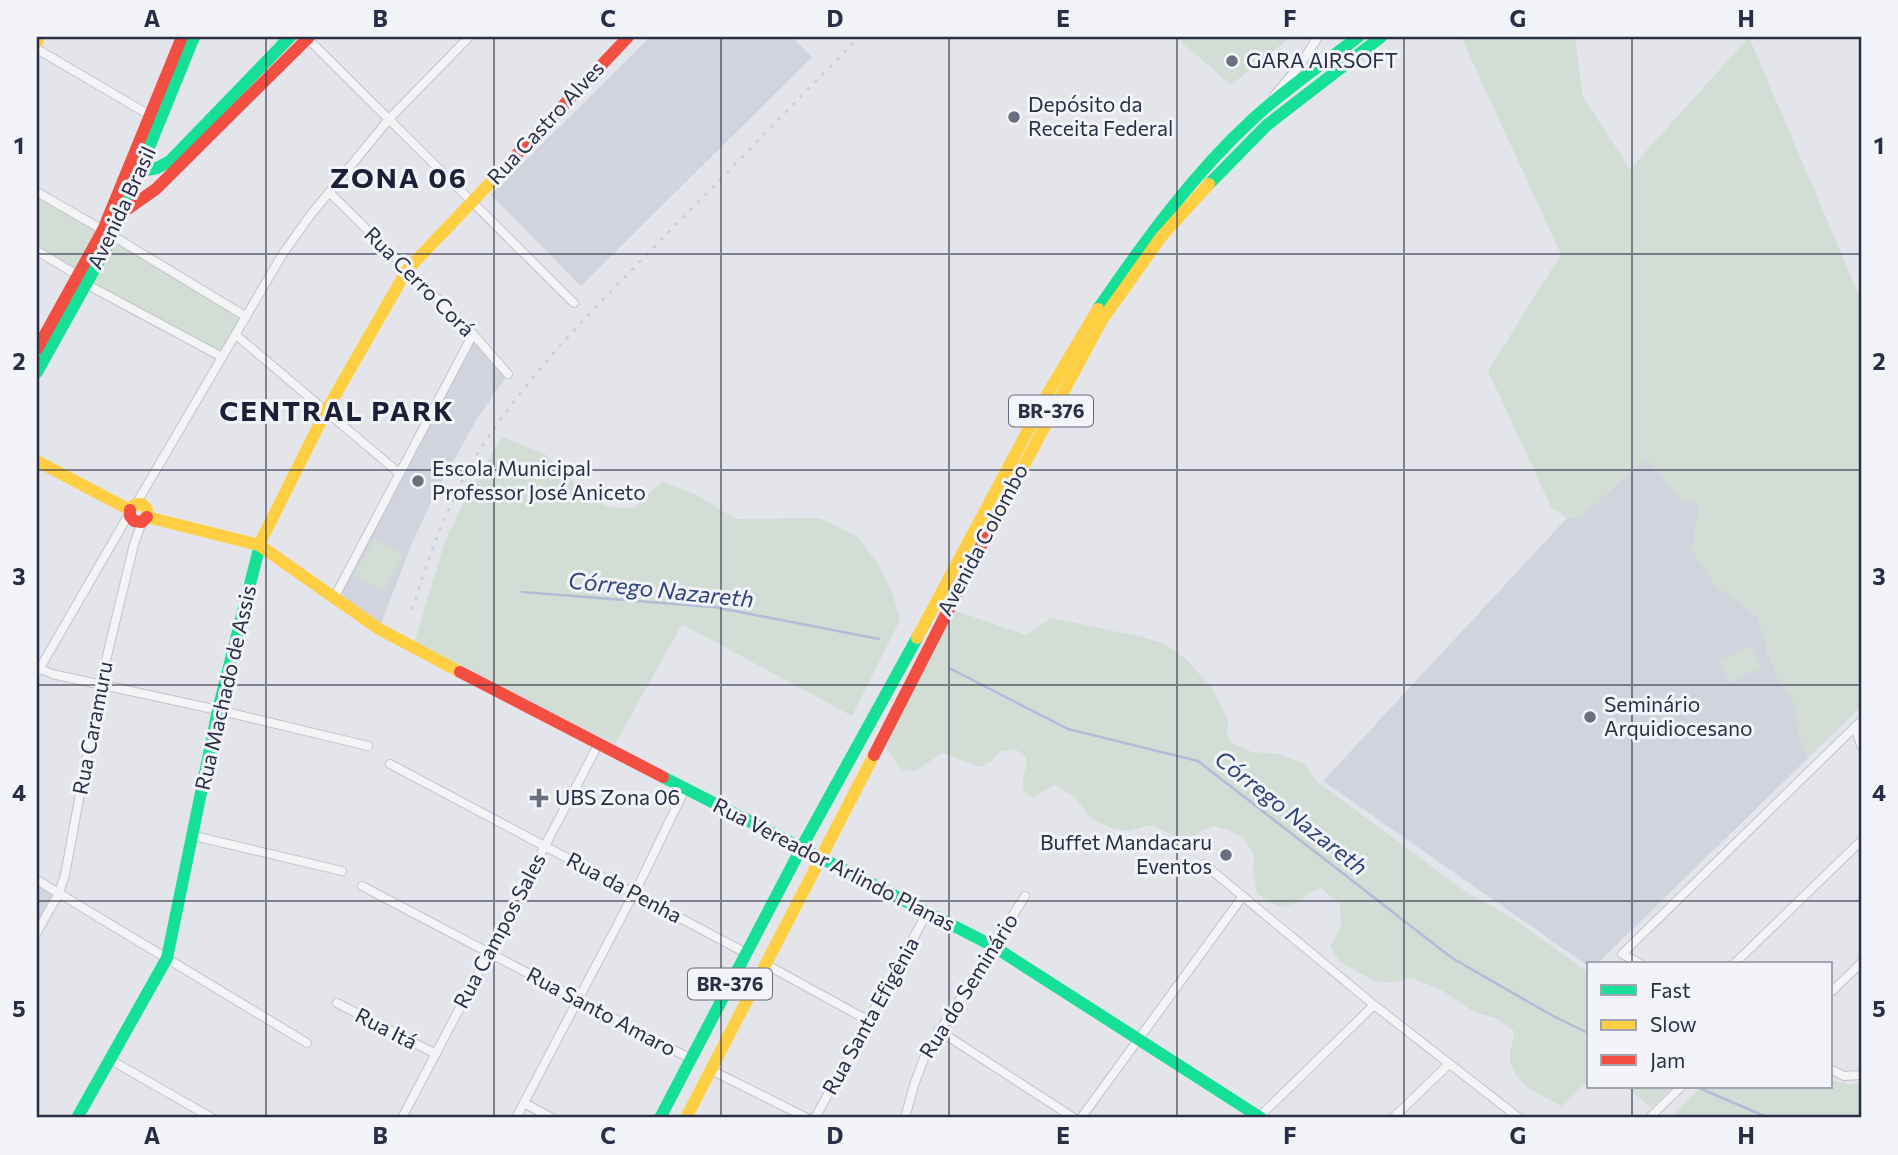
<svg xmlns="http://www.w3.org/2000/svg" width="1898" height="1155" font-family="Commissioner,sans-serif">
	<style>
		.built { fill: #d2d4dd }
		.green { fill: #d2ddd5 }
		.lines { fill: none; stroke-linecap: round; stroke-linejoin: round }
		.stream { stroke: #b1bcd6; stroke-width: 2.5 }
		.street-casing { stroke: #c2c3c8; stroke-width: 10 }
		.street { stroke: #f4f4f7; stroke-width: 8 }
		.fast { stroke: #16e098; stroke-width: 12 }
		.slow { stroke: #ffcf43; stroke-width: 12 }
		.jam { stroke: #f24e42; stroke-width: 12 }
		.rail { stroke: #cdced1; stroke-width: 2.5; stroke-dasharray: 3.5 7; stroke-linecap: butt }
		.grid { fill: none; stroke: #292e46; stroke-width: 2; stroke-opacity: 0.55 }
		.poi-dot { fill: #6a6e7f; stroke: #f3f4f9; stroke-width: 2.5 }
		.labels { text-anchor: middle; stroke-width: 6; stroke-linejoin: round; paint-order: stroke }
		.shield { fill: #f3f4f9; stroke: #66697c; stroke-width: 2 }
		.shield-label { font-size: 19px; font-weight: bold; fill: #292e46 }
		.poi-label { font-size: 21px; fill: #292e46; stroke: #f3f4f9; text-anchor: start }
		.street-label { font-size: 21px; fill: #292e46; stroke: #f3f4f9 }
		.water-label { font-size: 23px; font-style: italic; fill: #2f437d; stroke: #f3f4f9 }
		.district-label { font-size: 28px; font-weight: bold; letter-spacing: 2px; fill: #1b1f37; stroke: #f3f4f9 }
		.neatline { fill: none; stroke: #292e46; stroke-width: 2.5 }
		.grid-label { font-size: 23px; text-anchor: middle; font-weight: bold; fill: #292e46 }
	</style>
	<rect width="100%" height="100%" fill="#e4e5ea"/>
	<g class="built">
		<path d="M650 37H792L812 57 581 286 491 195Z"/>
		<path d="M473 334 508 374 477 419 438 488 412 543 379 629 334 598Z"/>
		<path d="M1646 457 1682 500 1699 503 1743 605 1757 617 1765 636 1767 652 1781 684 1796 705 1798 729 1807 759 1597 964H1588V966L1323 781 1567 518 1581 517Z"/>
		<path d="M37 880 59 893 37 932Z"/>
	</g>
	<g class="green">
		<path d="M1176 37H1291L1231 85Z"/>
		<path d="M1461 37H1575L1583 97 1630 169 1749 37 1861 300V707L1807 759 1798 729 1796 705 1781 684 1767 651 1765 635 1757 617 1743 605 1716 587 1692 551 1699 503 1682 500 1646 457 1581 517 1567 518 1551 507 1488 371 1561 254Z"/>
		<path d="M37 192 103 230 79 276 37 251Z"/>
		<path d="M113 236 245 316 222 357 86 284Z"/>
		<path d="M502 437 546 455 573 482 607 507 634 508 662 481 695 494 736 519 819 518 858 537 877 563 892 592 900 620 852 716 682 624 615 744 414 644 445 541 468 494Z"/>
		<path d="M375 538 404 555 384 591 354 575Z"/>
		<path d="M953 610 1026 635 1052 618 1142 637 1165 644 1186 659 1213 689 1228 720 1227 734 1232 743 1252 752 1278 754 1304 764 1319 783 1466 892 1514 919 1588 972V1081L1561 1106C1543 1096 1511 1083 1510 1058 1509 1050 1514 1041 1514 1031L1496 1018 1474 1012 1440 989 1411 978 1391 983 1372 980 1340 962 1330 947 1341 925 1340 905 1321 888 1308 893 1300 902 1283 907 1268 902 1257 893 1253 873 1254 856 1244 838 1229 830 1214 826 1189 837 1172 835 1151 825 1128 831 1111 828 1090 818 1076 798 1055 785 1033 797 1027 795C1017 780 1028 774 1026 757L1015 749 1001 751 992 761 980 767 942 753 914 772 901 769 887 750 891 733Z"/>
		<path d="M1751 646 1761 668 1729 683 1719 661Z"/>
		<path d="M1830 1080 1851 1085 1861 1082V1118H1671L1701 1087H1830Z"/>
		<path d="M1627 1087H1672L1651 1108Z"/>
	</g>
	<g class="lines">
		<g class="stream">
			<path d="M522 592 714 607 879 639"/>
			<path d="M951 669 1068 729 1198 761 1452 958 1553 1016 1588 1033"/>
			<path d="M1697 1087 1769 1118"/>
		</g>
		<defs>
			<g id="street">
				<path d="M306 37 574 303"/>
				<path d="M37 49 151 116"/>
				<path d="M1274 96 1300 65 1318 37"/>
				<path d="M37 192 103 230"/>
				<path d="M329 192 473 334 508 374"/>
				<path d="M113 236 245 316"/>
				<path d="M37 251 79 276"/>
				<path d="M86 284 222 357"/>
				<path d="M236 335 399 473"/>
				<path d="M136 504 282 255 309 217 389 119 469 37"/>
				<path d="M334 598 473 334"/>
				<path d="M37 667 52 674 218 710 368 746"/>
				<path d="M37 673 129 514"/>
				<path d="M1855 727 1861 745"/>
				<path d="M390 764 746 953"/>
				<path d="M194 836 342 871"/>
				<path d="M1204 864 1374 1005 1519 1118"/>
				<path d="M37 880 307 1043"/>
				<path d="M362 886 691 1059"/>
				<path d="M37 932 59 893 65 875 100 685 134 544 142 522"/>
				<path d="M1641 964 1622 954 1861 721"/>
				<path d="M1734 964 1861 841"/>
				<path d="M767 965 869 1021"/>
				<path d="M1830 993 1861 963"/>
				<path d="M337 1003 436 1054"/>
				<path d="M938 1030 1074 1118"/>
				<path d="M109 1059 212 1118"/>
				<path d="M1830 1069 1844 1076 1861 1075"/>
				<path d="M711 1070 807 1118"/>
				<path d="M524 1103 552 1118"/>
				<path d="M402 1118 599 743"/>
				<path d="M516 1118 643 876 685 789"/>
				<path d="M815 1118 927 913"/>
				<path d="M905 1118 914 1085 926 1053 1025 896"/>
				<path d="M1081 1118 1243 896"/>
				<path d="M1258 1118 1374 1005"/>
				<path d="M1393 1118 1449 1064"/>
				<path d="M1649 1118 1681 1087"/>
			</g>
		</defs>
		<use href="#street" class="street-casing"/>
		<use href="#street" class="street"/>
		<g class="fast">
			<path d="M136 172 157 168 170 161 290 37"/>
			<path d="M1209 184 1267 125 1381 37"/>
			<path d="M1098 309C1144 242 1192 175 1253 119 1285 89 1323 64 1358 37"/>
			<path d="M37 372 113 236 194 37"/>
			<path d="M663 777 993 946 1261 1118"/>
			<path d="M77 1118 167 958 218 710 261 541"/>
			<path d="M660 1118 805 841 917 638"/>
		</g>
		<g class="slow">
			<path d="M37 42 39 37"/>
			<path d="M37 461 130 510"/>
			<path d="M130 510 134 505 142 504 147 509V517"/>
			<path d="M147 517 259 545 379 629 460 672"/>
			<path d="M987 534 1102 320 1161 237 1209 184"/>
			<path d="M261 541 325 413 407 270 509 163"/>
			<path d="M917 638 1048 393 1098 309"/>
			<path d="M686 1118 874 755"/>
		</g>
		<g class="jam">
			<path d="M509 163 628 37"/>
			<path d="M126 210 156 189 309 37"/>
			<path d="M37 349 103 230 182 37"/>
			<path d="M130 510V516L134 521 142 522 147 517"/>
			<path d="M460 672 663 777"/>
			<path d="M874 755 987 534"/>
		</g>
		<path class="rail" d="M412 610C430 553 450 496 483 445 532 370 597 305 660 241 726 173 793 105 859 37"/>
	</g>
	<path class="grid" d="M266 37V1118M494 37V1118M721 37V1118M949 37V1118M1177 37V1118M1404 37V1118M1632 37V964M37 254H1861M37 470H1861M37 685H1861M37 901H1861M1632 1087V1118"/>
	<g class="poi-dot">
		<circle cx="1232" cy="61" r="7"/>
		<circle cx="1014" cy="117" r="7"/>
		<circle cx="418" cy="481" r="7"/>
		<circle cx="1590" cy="717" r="7"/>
		<path d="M535.5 787.5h7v7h7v7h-7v7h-7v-7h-7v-7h7z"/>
		<circle cx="1226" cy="855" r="7"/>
	</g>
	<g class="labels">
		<g class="shield">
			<rect x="1009" y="395.5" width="84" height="31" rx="5"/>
			<rect x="688" y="968.5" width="84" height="31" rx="5"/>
		</g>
		<g class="shield-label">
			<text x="1051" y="418">BR-376</text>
			<text x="730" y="991">BR-376</text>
		</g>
		<g class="poi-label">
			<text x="1246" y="68">GARA AIRSOFT</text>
			<text x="1028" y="112">Depósito da<tspan x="1028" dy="24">Receita Federal</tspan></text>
			<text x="432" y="476">Escola Municipal<tspan x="432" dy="24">Professor José Aniceto</tspan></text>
			<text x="1604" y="712">Seminário<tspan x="1604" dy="24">Arquidiocesano</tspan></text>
			<text x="555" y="805">UBS Zona 06</text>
			<text x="1212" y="850" text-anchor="end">Buffet Mandacaru<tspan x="1212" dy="24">Eventos</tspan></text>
		</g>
		<g class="street-label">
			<text transform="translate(546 123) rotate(-47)" y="7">Rua Castro Alves</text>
			<text transform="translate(122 208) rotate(-65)" y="7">Avenida Brasil</text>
			<text transform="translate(419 282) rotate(45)" y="7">Rua Cerro Corá</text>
			<text transform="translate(983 540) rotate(-62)" y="7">Avenida Colombo</text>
			<text transform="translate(226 688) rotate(-77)" y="7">Rua Machado de Assis</text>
			<text transform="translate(93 728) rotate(-79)" y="7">Rua Caramuru</text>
			<text transform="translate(834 865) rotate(27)" y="7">Rua Vereador Arlindo Planas</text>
			<text transform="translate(624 888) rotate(28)" y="7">Rua da Penha</text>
			<text transform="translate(500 931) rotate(-62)" y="7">Rua Campos Sales</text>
			<text transform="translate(969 986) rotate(-58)" y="7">Rua do Seminário</text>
			<text transform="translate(601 1012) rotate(28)" y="7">Rua Santo Amaro</text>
			<text transform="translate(871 1016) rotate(-61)" y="7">Rua Santa Efigênia</text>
			<text transform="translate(386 1029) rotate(27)" y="7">Rua Itá</text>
		</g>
		<g class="water-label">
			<text transform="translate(661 590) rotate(6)" y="8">Córrego Nazareth</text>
			<text transform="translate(1291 813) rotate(38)" y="8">Córrego Nazareth</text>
		</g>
		<g class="district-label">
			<text x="399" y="188">ZONA 06</text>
			<text x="337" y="421">CENTRAL PARK</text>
		</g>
	</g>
	<rect width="1898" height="1155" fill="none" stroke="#f3f4f9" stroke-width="77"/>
	<rect x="1587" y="962" width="245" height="126" fill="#f3f4f9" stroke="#a2a5b1" stroke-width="2"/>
	<rect x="1601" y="985" width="35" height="10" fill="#16e098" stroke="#a2a5b1" stroke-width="2"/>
	<text x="1650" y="998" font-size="21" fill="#292e46">Fast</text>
	<rect x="1601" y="1020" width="35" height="10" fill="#ffcf43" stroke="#a2a5b1" stroke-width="2"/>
	<text x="1650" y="1032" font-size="21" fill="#292e46">Slow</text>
	<rect x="1601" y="1055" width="35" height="10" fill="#f24e42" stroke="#a2a5b1" stroke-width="2"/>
	<text x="1650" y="1068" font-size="21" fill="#292e46">Jam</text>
	<rect x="38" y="38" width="1822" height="1078" class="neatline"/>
	<g class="grid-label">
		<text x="152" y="27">A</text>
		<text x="380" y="27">B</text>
		<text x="608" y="27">C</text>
		<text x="835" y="27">D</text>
		<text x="1063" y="27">E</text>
		<text x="1290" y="27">F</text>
		<text x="1518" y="27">G</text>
		<text x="1746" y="27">H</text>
		<text x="19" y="154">1</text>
		<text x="1879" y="154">1</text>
		<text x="19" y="370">2</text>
		<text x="1879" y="370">2</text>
		<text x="19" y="585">3</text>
		<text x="1879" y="585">3</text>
		<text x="19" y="801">4</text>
		<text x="1879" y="801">4</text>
		<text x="19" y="1017">5</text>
		<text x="1879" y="1017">5</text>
		<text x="152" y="1144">A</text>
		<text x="380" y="1144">B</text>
		<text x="608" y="1144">C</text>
		<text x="835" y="1144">D</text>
		<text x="1063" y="1144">E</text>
		<text x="1290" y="1144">F</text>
		<text x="1518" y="1144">G</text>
		<text x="1746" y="1144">H</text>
	</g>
</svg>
